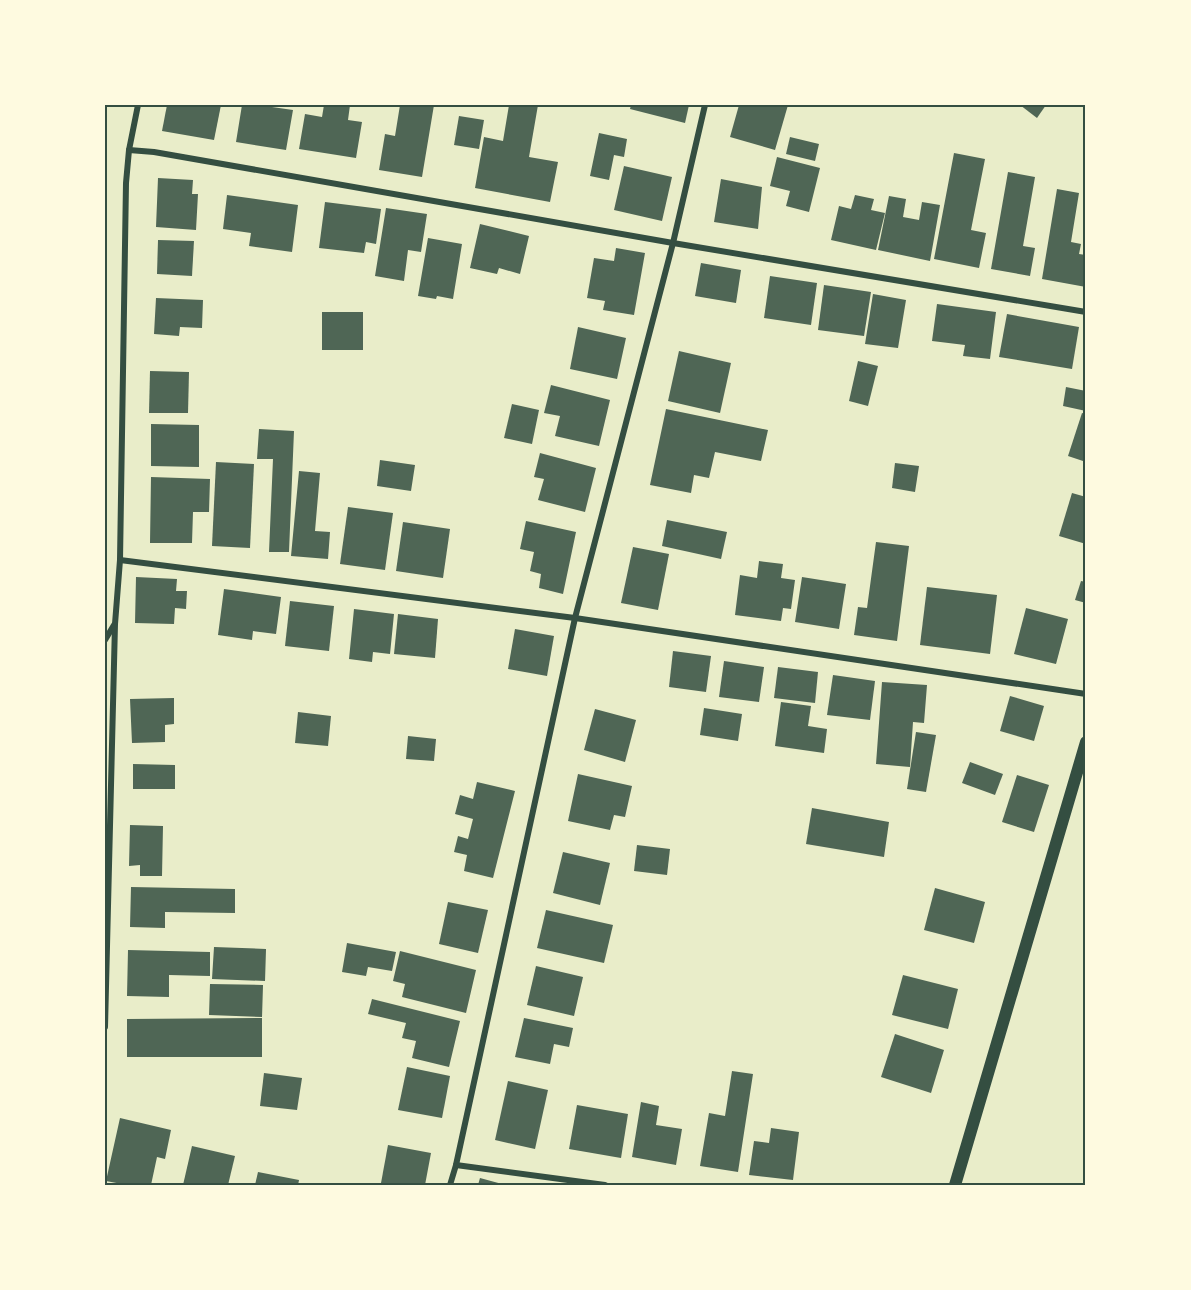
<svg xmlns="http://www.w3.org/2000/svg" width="1191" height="1290" font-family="'Space Grotesk',sans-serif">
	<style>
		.building { fill: #4f6655 }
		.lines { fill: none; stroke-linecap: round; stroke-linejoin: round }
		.minor { stroke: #344e41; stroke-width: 6 }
		.secondary { stroke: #344e41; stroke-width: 12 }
		.neatline { fill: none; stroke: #344e41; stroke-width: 2 }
	</style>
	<rect width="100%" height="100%" fill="#e9edc9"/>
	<g class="building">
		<path d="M167 105H221L214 140 162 131Z"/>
		<path d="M242 105H265V106L293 110 286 150 236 142Z"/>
		<path d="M324 105H350L348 120 362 122 356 158 299 149 305 114 322 117Z"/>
		<path d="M400 105H434L422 177 379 170 385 134 395 136Z"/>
		<path d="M509 105H538L529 157 558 162 550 202 475 188 484 137 503 141Z"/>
		<path d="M631 105H689L685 123 630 109Z"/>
		<path d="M739 105H788L775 150 730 137Z"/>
		<path d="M1020 105H1046L1037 118Z"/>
		<path d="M459 116 484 120 479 149 454 145Z"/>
		<path d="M599 133 627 139 624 157 614 155 609 180 590 176Z"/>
		<path d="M790 137 819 144 815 161 786 154Z"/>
		<path d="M954 153 985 159 971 230 986 233 979 268 934 259Z"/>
		<path d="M777 157 820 168 809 212 786 206 790 191 770 186Z"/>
		<path d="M624 166 672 177 662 221 614 210Z"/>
		<path d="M1008 172 1035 177 1023 246 1035 248 1030 276 991 269Z"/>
		<path d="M158 178 193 180 192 194H198L196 230 156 227Z"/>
		<path d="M721 179 762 187 758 229 714 222Z"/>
		<path d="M1057 189 1079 193 1071 242 1081 244 1079 254 1086 255V287L1042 279Z"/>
		<path d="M227 195 298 205 292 252 249 246 251 233 223 229Z"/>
		<path d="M855 195 874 199 871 210 885 213 876 250 831 240 839 206 851 209Z"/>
		<path d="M889 196 906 199 903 217 919 220 922 202 940 205 930 261 878 250Z"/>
		<path d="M325 202 381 209 376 244 366 242 364 253 319 248Z"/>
		<path d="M386 208 427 214 421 252 408 250 404 281 375 276Z"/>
		<path d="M480 224 529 236 520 274 499 268 497 274 470 268Z"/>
		<path d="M428 238 462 244 453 299 437 296 436 299 418 296Z"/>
		<path d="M158 240 194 241 192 276 157 274Z"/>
		<path d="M616 248 645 253 634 315 603 310 605 301 587 298 594 258 614 261Z"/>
		<path d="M701 263 741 270 736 303 695 296Z"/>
		<path d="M770 276 817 283 811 325 764 318Z"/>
		<path d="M824 285 871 292 864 336 818 330Z"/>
		<path d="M873 294 906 300 898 348 865 344Z"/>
		<path d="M156 298 203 300 202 328 180 327 179 336 154 334Z"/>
		<path d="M937 304 996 312 990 359 963 356 965 345 932 341Z"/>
		<rect x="322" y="312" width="41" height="38"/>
		<path d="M1007 314 1079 327 1072 369 999 357Z"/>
		<path d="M578 327 626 338 617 379 570 369Z"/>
		<path d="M679 351 731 363 720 413 668 401Z"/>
		<path d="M858 361 878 366 868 406 849 401Z"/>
		<path d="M150 371 189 372 188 413H149Z"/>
		<path d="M551 385 610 400 599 446 555 436 560 416 544 413Z"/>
		<path d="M1066 387 1086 391V411L1063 406Z"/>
		<path d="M512 404 539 410 532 444 504 438Z"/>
		<path d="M666 409 768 430 761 461 715 452 709 478 694 475 691 493 650 485Z"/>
		<path d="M1082 413 1086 414V462L1068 456Z"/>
		<path d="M151 424 199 425V467L151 466Z"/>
		<path d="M259 429 294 431 289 552H269L273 459H257Z"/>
		<path d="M540 453 596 468 585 512 538 500 544 479 534 477Z"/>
		<path d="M380 460 415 465 411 491 377 486Z"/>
		<path d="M216 462 254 464 250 548 212 546Z"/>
		<path d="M895 463 919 466 915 492 892 488Z"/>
		<path d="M299 471 320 473 315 531 330 532 328 559 291 556Z"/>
		<path d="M151 477 210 479 209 512H193L192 543H150Z"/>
		<path d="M1072 493 1086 497V544L1059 536Z"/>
		<path d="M348 507 393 513 385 570 340 564Z"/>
		<path d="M667 520 727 532 721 559 662 546Z"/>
		<path d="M526 521 576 532 563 594 539 588 541 574 530 571 534 552 520 549Z"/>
		<path d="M403 522 450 529 443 578 396 571Z"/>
		<path d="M876 542 909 546 897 641 854 635 858 607 867 608Z"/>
		<path d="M633 547 669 554 658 610 621 603Z"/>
		<path d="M759 561 783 564 781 578 795 580 791 609 783 608 781 621 735 615 740 575 757 578Z"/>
		<path d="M136 577 177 579 176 591H187L186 609 175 608 174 624 135 623Z"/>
		<path d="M802 577 846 584 839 629 795 622Z"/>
		<path d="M1081 581 1086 582V603L1075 600Z"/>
		<path d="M927 587 997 595 990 654 920 645Z"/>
		<path d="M224 589 281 597 276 634 253 631 252 640 218 635Z"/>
		<path d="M290 601 334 606 329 651 285 646Z"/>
		<path d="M1026 608 1068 619 1056 664 1014 654Z"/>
		<path d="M354 609 394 614 390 654 373 652 372 662 349 659Z"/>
		<path d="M398 614 438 619 435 658 394 654Z"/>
		<path d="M515 629 554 636 547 676 508 669Z"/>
		<path d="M673 651 711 656 706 692 669 687Z"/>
		<path d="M724 661 764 667 759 702 719 697Z"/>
		<path d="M778 667 818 672 815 703 774 698Z"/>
		<path d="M833 675 875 681 870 720 827 715Z"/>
		<path d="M882 682 927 685 924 723 913 722 910 767 876 764Z"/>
		<path d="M1010 696 1044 706 1034 741 1000 731Z"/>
		<path d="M174 698V724L165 725V742L132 743 130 699Z"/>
		<path d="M781 702 811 706 808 726 827 729 824 753 775 746Z"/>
		<path d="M704 708 742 714 738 741 700 735Z"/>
		<path d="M595 709 636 720 625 762 584 750Z"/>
		<path d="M298 712 331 716 328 746 295 743Z"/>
		<path d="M916 732 936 735 926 792 907 789Z"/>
		<path d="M408 736 436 739 434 761 406 759Z"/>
		<path d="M970 762 1003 774 995 795 962 783Z"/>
		<path d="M133 764 175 765V789H133Z"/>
		<path d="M578 774 632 786 625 817 614 815 610 830 568 821Z"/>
		<path d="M1017 775 1049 785 1034 832 1002 822Z"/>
		<path d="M477 782 515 791 493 878 464 871 467 855 454 852 458 836 468 839 473 819 455 814 460 795 473 799Z"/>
		<path d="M812 808 889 822 884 857 806 844Z"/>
		<path d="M130 825 163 826 162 876H140V865L129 866Z"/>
		<path d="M637 845 670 849 667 875 634 871Z"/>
		<path d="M563 852 610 863 600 905 553 893Z"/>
		<path d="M131 887 235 889V913L165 912V928L130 927Z"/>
		<path d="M935 888 985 902 974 943 924 930Z"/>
		<path d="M448 902 488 910 478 953 439 944Z"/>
		<path d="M546 910 613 925 604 963 537 948Z"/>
		<path d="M347 943 396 952 392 971 368 967 366 976 342 972Z"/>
		<path d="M214 947 266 949 265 981 212 979Z"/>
		<path d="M128 950 210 952V976L169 975V997L127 996Z"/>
		<path d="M400 951 476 970 466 1013 402 997 405 984 393 981Z"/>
		<path d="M536 966 583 977 574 1016 527 1005Z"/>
		<path d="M903 975 958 989 948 1029 892 1015Z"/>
		<path d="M210 984 263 985 262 1017 209 1015Z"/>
		<path d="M372 999 460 1021 449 1067 412 1058 416 1041 402 1038 406 1023 368 1014Z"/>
		<path d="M262 1018V1057H127V1019Z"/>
		<path d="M524 1018 573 1028 569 1047 554 1044 550 1064 515 1057Z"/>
		<path d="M895 1034 944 1050 931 1093 881 1077Z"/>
		<path d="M407 1067 450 1076 442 1118 398 1110Z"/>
		<path d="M732 1071 753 1074 738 1172 700 1166 709 1113 725 1116Z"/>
		<path d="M264 1073 302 1078 297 1110 260 1106Z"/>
		<path d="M508 1081 548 1090 535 1149 495 1140Z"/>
		<path d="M641 1102 659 1106 656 1125 682 1129 676 1165 632 1157Z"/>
		<path d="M577 1105 628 1114 621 1158 569 1149Z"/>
		<path d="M120 1118 171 1130 165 1159 157 1157 151 1185H127L106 1181Z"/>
		<path d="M771 1128 799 1132 793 1180 749 1175 754 1141 769 1143Z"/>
		<path d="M388 1145 431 1153 425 1185H394L381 1183Z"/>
		<path d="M192 1146 235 1156 228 1185H183Z"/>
		<path d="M258 1172 299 1180 298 1185H255Z"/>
		<path d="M480 1178 502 1184V1185H478Z"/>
	</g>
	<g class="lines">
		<g class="minor">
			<path d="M129 150 154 152 673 243 1086 312"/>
			<path d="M120 560 575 618 1086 694"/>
			<path d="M105 640 114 625"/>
			<path d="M105 1027 115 624 120 560 126 183 129 150 138 105"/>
			<path d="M456 1165 605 1185"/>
			<path d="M450 1185 456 1165 575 618 673 243 705 105"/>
		</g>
		<path class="secondary" d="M955 1185 1086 742"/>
	</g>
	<rect width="1191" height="1290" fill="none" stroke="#fefae0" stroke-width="213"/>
	<rect x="106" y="106" width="978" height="1078" class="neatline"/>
</svg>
